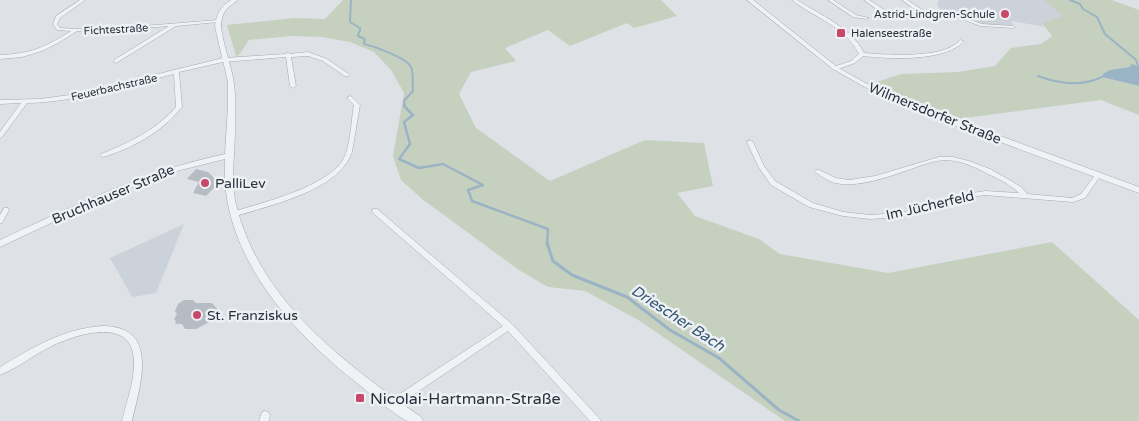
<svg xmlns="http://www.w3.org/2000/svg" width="1139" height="421" font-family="'Varela Round',sans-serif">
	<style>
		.built { fill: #ccd2d9 }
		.green { fill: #c6d0bf }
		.water { fill: #9ab4c5 }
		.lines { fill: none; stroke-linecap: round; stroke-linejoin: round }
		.stream-far2 { stroke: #9ab4c5; stroke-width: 2 }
		.stream-far1 { stroke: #9ab4c5; stroke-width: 2.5 }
		.stream { stroke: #9ab4c5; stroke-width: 3 }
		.building { fill: #b5bcc3 }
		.minor-casing { stroke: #a4aab1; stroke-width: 1 }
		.tertiary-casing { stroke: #a4aab1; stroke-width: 1 }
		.minor { fill: #f0f3f5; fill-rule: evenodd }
		.tertiary { fill: #f0f3f5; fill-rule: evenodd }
		.poi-dot { fill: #c74869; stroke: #edf1f5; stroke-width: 2 }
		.labels { text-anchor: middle; stroke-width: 5; stroke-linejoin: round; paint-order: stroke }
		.far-poi-label { font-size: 11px; fill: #28323d; stroke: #edf1f5; text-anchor: end }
		.far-street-label { font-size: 11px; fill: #28323d; stroke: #edf1f5 }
		.street-label { font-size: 14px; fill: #28323d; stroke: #edf1f5 }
		.poi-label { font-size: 14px; fill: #28323d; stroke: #edf1f5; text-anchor: start }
		.water-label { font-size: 15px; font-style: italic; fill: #34556f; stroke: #edf1f5 }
		.near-poi-label { font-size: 16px; fill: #28323d; stroke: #edf1f5; text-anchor: start }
	</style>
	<rect width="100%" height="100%" fill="#dee2e7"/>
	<g class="built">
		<path d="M939 0H1044L1064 16 1042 24 1045 27 1012 21V26L984 24 956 15 943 13 937 5Z"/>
		<path d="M184 224 156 293 132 297 110 258Z"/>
	</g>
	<g class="green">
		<path d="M343 0H661L677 16 634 28 627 23 570 46 548 30 505 48 516 61 471 72 459 94 476 128 550 181 645 140 704 143 713 186 677 193 695 216 759 239 780 254 888 273 1052 242 1139 320V421H785L640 321 585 291 548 287 519 270 422 199 401 180 393 156 404 93 391 70 374 52 350 42 322 37 293 36 249 40 239 55 236 56 227 25 294 18 325 19Z"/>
		<path d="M1044 0H1112L1139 10V66L1124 68 1102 77 1139 86V115L1101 100 957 119 871 84 901 74 958 72 995 66 1011 48 1041 44 1052 36 1042 23 1063 16Z"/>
	</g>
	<path class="water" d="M1131 64 1139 66V86L1102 77 1103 74 1110 70 1130 67Z"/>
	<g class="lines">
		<g class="stream-far2">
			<path d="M351 0 350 22 360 28V31"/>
			<path d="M1070 0 1080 4 1083 9 1097 17 1105 34 1135 59"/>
			<path d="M359 32 358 36 365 39 364 44C373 46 407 58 411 67 414 73 412 84 413 91L404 101 405 107"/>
			<path d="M1136 60 1139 68"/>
			<path d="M1038 76C1059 84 1081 87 1102 77"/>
		</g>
		<path class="stream-far1" d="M404 106 413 115 404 122 410 144 399 159 419 168 443 164 483 185 468 190 472 201 548 229 547 245"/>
		<path class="stream" d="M547 243 553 261 572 275 627 297 670 330 719 358 779 410 799 421"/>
	</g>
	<g class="building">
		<path d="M196 169 208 172 215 179 214 188 206 196 193 193 199 182 187 179Z"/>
		<path d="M184 300H193L196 303H212L220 312 217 318 196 329H185L182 324H175L176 321 174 319 177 314 175 311 178 304Z"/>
	</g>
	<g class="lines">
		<defs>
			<g id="minor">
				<path d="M80 0H85L60 18 57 24 60 28 93 30 218 20 220 21 218 22 176 26 116 63 113 61 114 60 169 26 93 32 77 31 58 43 42 51 22 57 0 59V55C30 54 46 47 71 31L57 30 53 24 56 16Z"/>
				<path d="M792 0H797C820 15 851 27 864 53 886 55 936 58 954 45 957 44 958 42 960 40L964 41C945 62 890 59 863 56L855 63 835 70 832 68 833 67 851 61 859 54C846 26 814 18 792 0Z"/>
				<path d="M828 0H833L856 15 869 18 867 19 853 17Z"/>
				<path d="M864 0H869L883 9 898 15 896 16 879 11Z"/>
				<path d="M902 0H907L921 9 933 14 950 13 982 24 1013 26 1015 27 1013 28 981 26 950 15 931 16 917 11Z"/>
				<path d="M288 52 290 54 308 52 327 59 350 75 349 76H345L323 61 308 56 291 57 296 86 293 88 290 86 286 57 223 62 179 72 182 107C162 132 133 148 103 157L101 156 100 155 101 154C129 143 156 130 176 107L174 74C126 86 77 102 27 103L2 137 0 138V132L21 103 0 104V100L40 99 77 94 223 58 286 54Z"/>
				<path d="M350 96 352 97 360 105 352 152C340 190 271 205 236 216H232L231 214 232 212C261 203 329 187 344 158 351 144 351 121 354 105L347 98Z"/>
				<path d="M750 140 753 142 764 166 775 181 813 203 843 212 870 215 901 213 966 194 985 191 1019 193C1011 185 1001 180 990 175 977 168 963 161 947 160 936 160 924 164 914 168 890 176 861 188 835 183 828 181 821 176 815 172L814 171 815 170H819L836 178 849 180 875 176 939 157H953L969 161 990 169 1013 182 1021 187 1027 194 1072 198 1081 194 1096 174 1098 173 1101 175 1085 198 1073 202 985 195 966 198 901 217 870 219 843 216 809 207 771 185 758 166 747 142Z"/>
				<path d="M4 208H8L9 210 2 223H0V215Z"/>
				<path d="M373 209H377L512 324 599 418 601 421H590L508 331 395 407 392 408 389 407 387 404 389 401 503 326 373 213 372 211Z"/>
				<path d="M102 326C110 326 120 327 128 332 154 348 137 398 132 421H122C127 400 137 375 133 353 126 317 71 336 50 347 33 355 18 368 0 375V367C34 347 62 329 102 326Z"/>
				<path d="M265 411 268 412 270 415 269 421H259L262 412Z"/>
			</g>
			<g id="tertiary">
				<path d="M231 0H238C226 9 222 11 221 27 224 50 234 71 235 94 236 114 235 135 234 155 233 169 232 184 235 200 257 299 343 362 421 417L423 421C419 421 412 421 408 421 400 419 370 394 362 387 292 333 219 254 225 159L173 172 144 182 87 206 0 247V240C73 206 145 171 225 154L228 105V82L215 27C216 15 220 7 231 0Z"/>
				<path d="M747 0H753L837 67 867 84 916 105 1139 187V193L910 109 863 86 833 69Z"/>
			</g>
		</defs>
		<use href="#minor" class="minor-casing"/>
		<use href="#tertiary" class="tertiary-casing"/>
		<use href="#minor" class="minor"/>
		<use href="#tertiary" class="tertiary"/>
	</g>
	<g class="poi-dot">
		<circle cx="1005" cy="14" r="5"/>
		<rect x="836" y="28" width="10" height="10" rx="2.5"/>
		<circle cx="205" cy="183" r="5"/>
		<circle cx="197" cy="315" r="5"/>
		<rect x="355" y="393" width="10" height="10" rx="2.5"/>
	</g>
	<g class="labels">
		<g class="far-poi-label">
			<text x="995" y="18">Astrid-Lindgren-Schule</text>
			<text x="851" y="37" text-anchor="start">Halenseestraße</text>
		</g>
		<g class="far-street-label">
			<text transform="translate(116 29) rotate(-3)" y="4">Fichtestraße</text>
			<text transform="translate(114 87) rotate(-13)" y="4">Feuerbachstraße</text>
		</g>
		<g class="street-label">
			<text transform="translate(935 113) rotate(22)" y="5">Wilmersdorfer Straße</text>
			<text transform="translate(113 194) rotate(-23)" y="5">Bruchhauser Straße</text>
			<text transform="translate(930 205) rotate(-13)" y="5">Im Jücherfeld</text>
		</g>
		<g class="poi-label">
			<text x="215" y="188">PalliLev</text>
			<text x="207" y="320">St. Franziskus</text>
		</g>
		<g class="water-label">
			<text transform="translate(678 318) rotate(33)" y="5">Driescher Bach</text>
		</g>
		<g class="near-poi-label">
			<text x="370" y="404">Nicolai-Hartmann-Straße</text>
		</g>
	</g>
</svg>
